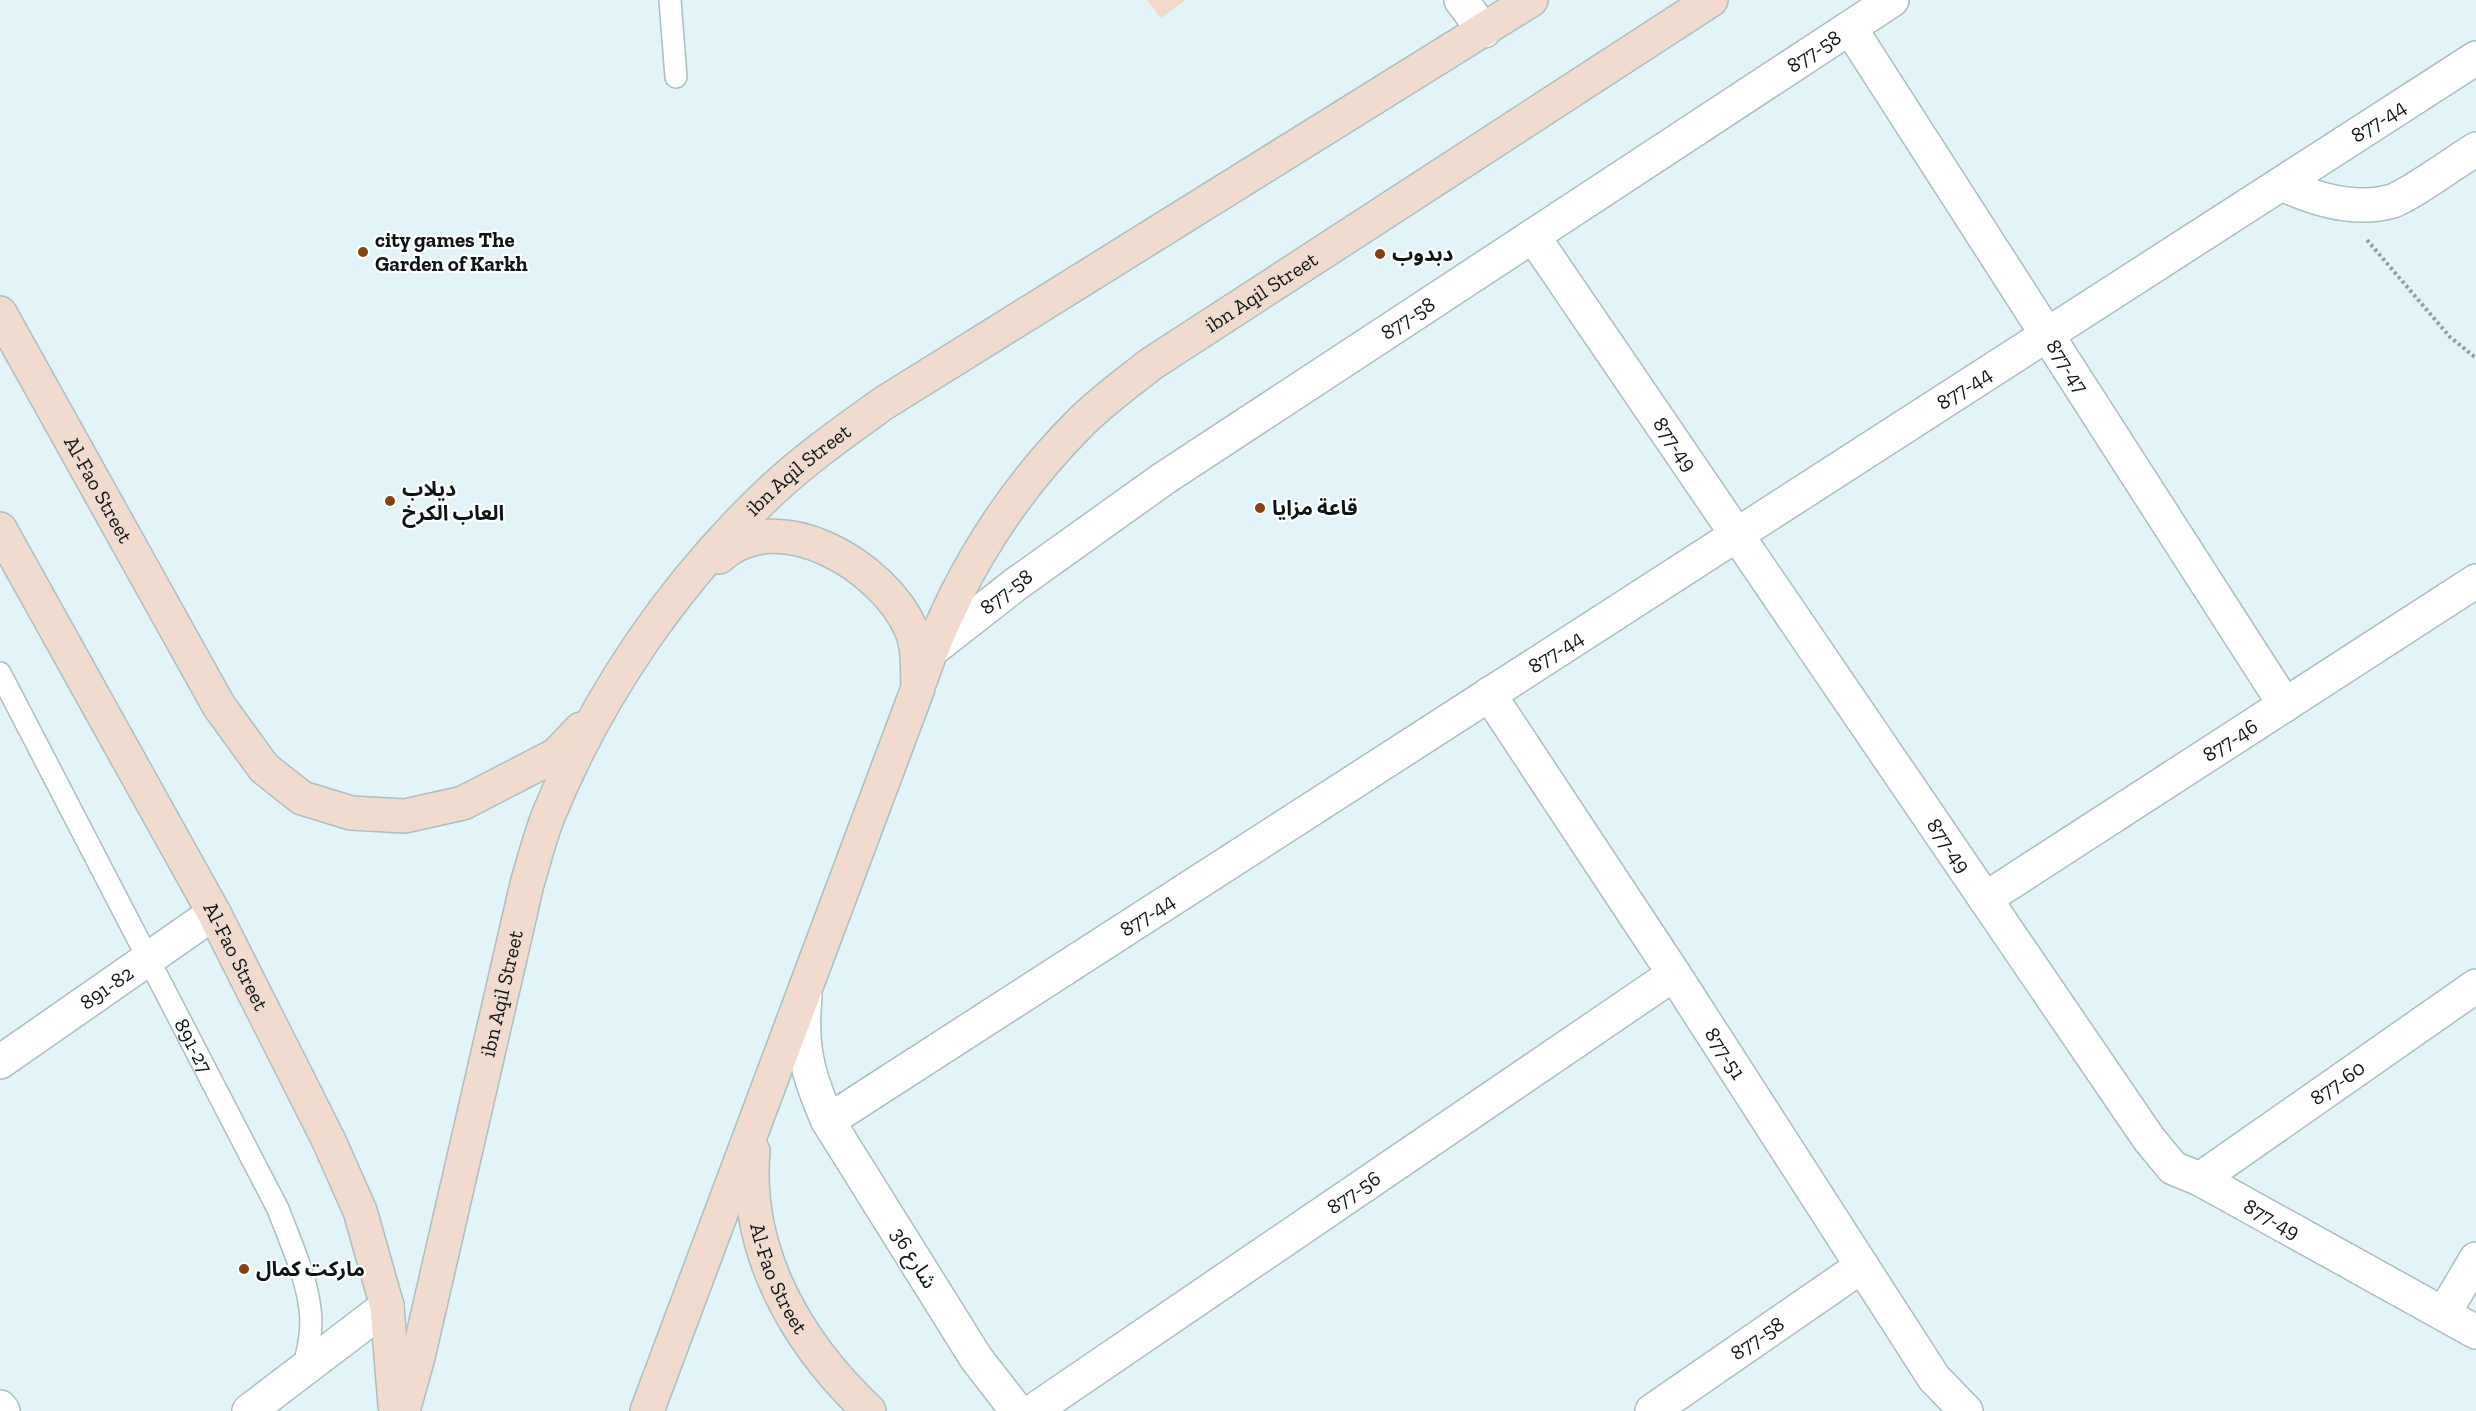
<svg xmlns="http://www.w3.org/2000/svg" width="2476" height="1411" font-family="'Zilla Slab','Noto Sans Arabic',serif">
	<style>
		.green { fill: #f4d9ca }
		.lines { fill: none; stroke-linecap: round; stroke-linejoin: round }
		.lane-casing { stroke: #adbec1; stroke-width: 24 }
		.street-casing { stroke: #adbec1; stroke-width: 36 }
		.secondary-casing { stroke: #adbec1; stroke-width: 36 }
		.path { stroke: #92a0a2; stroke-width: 4; stroke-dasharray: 3 3; stroke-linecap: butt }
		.lane { stroke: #fff; stroke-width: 21 }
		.street { stroke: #fff; stroke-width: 33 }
		.secondary { stroke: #f0dbce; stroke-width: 33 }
		.poi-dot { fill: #854312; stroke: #fff; stroke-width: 2 }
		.labels { text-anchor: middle; stroke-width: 4.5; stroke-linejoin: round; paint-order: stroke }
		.street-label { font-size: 21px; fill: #0f1516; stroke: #fff }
		.poi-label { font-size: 21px; font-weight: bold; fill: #0f1516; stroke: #fff; text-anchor: start }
	</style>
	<rect width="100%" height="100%" fill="#e2f4f7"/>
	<path class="green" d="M1147 0H1186L1161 18Z"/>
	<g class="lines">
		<defs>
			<g id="lane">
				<path d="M670 0 676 77"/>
				<path id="s1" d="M0 673 278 1209C290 1241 306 1275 310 1309 313 1329 308 1350 303 1370"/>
			</g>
			<g id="street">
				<path d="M1461 0 1484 31"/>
				<path id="s2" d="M1850 28 2285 705"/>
				<path d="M2282 184C2314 199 2353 211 2389 202 2406 198 2458 160 2476 149"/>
				<path id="s3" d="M1533 236 2149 1139 2173 1168 2200 1179 2476 1332"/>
				<path id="s4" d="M933 649 1016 584 1163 479 1892 0"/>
				<path id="s5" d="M1489 694 1674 974 1934 1378 1966 1411"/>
				<path id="s6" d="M1985 899 2476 581"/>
				<path d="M805 997C800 1047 808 1076 828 1121L976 1358 1017 1411"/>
				<path id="s7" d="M0 1062 214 913"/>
				<path id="s8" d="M828 1121 2476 58"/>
				<path id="s9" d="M2200 1179 2476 986"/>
				<path d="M2444 1313 2476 1259"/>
				<path d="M0 1407 3 1411"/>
				<path d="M249 1411 387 1306"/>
				<path id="s10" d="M1033 1411 1674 974"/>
				<path id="s11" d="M1652 1411 1862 1266"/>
			</g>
			<g id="secondary">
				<path id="s12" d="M0 313 219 706 264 768 302 798 351 813 405 816 463 803 556 755 581 729"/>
				<path id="s13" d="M0 529 214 913 329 1141 360 1211 387 1306 395 1405"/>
				<path id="s14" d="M920 681C953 586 1006 498 1077 426 1099 403 1126 384 1151 364L1711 0"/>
				<path id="s15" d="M753 1151C744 1252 797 1343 869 1411"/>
				<path id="s16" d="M403 1411 418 1357 527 884C534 861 540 836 549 814 598 694 675 582 769 493 805 459 845 431 884 403L1531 0"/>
				<path d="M647 1411 918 688C917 669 919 647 911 629 884 567 779 502 719 557"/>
			</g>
		</defs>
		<use href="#lane" class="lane-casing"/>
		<use href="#street" class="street-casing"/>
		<use href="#secondary" class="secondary-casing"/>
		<path class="path" d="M2367 240 2450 337 2476 358"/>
		<use href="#lane" class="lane"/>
		<use href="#street" class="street"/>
		<use href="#secondary" class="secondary"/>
	</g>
	<g class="poi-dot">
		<circle cx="363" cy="252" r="6"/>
		<circle cx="1380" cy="254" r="6"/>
		<circle cx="390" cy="501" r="6"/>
		<circle cx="1260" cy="508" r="6"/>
		<circle cx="244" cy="1269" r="6"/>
	</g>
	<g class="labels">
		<g class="street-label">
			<text dy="7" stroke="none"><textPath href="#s4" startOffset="1065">877-58</textPath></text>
			<text dy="7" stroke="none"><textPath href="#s8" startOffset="1845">877-44</textPath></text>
			<text dy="7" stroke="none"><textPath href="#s14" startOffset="530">ibn Aqil Street</textPath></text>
			<text dy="7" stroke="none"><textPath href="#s4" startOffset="579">877-58</textPath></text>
			<text dy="7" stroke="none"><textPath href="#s2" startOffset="402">877-47</textPath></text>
			<text dy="7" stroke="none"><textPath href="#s8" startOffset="1352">877-44</textPath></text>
			<text dy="7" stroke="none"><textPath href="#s3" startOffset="252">877-49</textPath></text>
			<text dy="7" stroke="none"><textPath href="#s16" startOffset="1044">ibn Aqil Street</textPath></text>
			<text dy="7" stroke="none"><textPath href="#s12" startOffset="202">Al-Fao Street</textPath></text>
			<text dy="7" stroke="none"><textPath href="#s4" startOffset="93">877-58</textPath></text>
			<text dy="7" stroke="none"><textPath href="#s8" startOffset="866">877-44</textPath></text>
			<text dy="7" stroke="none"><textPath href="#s6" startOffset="292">877-46</textPath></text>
			<text dy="7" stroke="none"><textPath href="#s3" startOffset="738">877-49</textPath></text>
			<text dy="7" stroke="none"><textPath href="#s8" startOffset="380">877-44</textPath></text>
			<text dy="7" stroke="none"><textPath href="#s13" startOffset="488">Al-Fao Street</textPath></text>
			<text dy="7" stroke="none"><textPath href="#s7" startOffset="130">891-82</textPath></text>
			<text dy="7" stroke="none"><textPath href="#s16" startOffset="429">ibn Aqil Street</textPath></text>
			<text dy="7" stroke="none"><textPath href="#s1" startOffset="420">891-27</textPath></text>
			<text dy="7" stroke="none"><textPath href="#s5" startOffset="430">877-51</textPath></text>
			<text dy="7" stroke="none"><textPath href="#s9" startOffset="168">877-60</textPath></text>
			<text dy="7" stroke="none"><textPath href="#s10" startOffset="388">877-56</textPath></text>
			<text dy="7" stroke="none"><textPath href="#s3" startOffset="1242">877-49</textPath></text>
			<text transform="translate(914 1258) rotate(58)" y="7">شارع 36</text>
			<text dy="7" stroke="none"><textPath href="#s15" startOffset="132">Al-Fao Street</textPath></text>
			<text dy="7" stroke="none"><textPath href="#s11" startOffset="128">877-58</textPath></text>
		</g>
		<g class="poi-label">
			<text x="375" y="247">city games The<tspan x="375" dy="24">Garden of Karkh</tspan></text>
			<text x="1392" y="261">دبدوب</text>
			<text x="402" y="496">ديلاب<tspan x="402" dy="24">العاب الكرخ</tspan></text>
			<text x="1272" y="515">قاعة مزايا</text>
			<text x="256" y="1276">ماركت كمال</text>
		</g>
	</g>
</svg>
